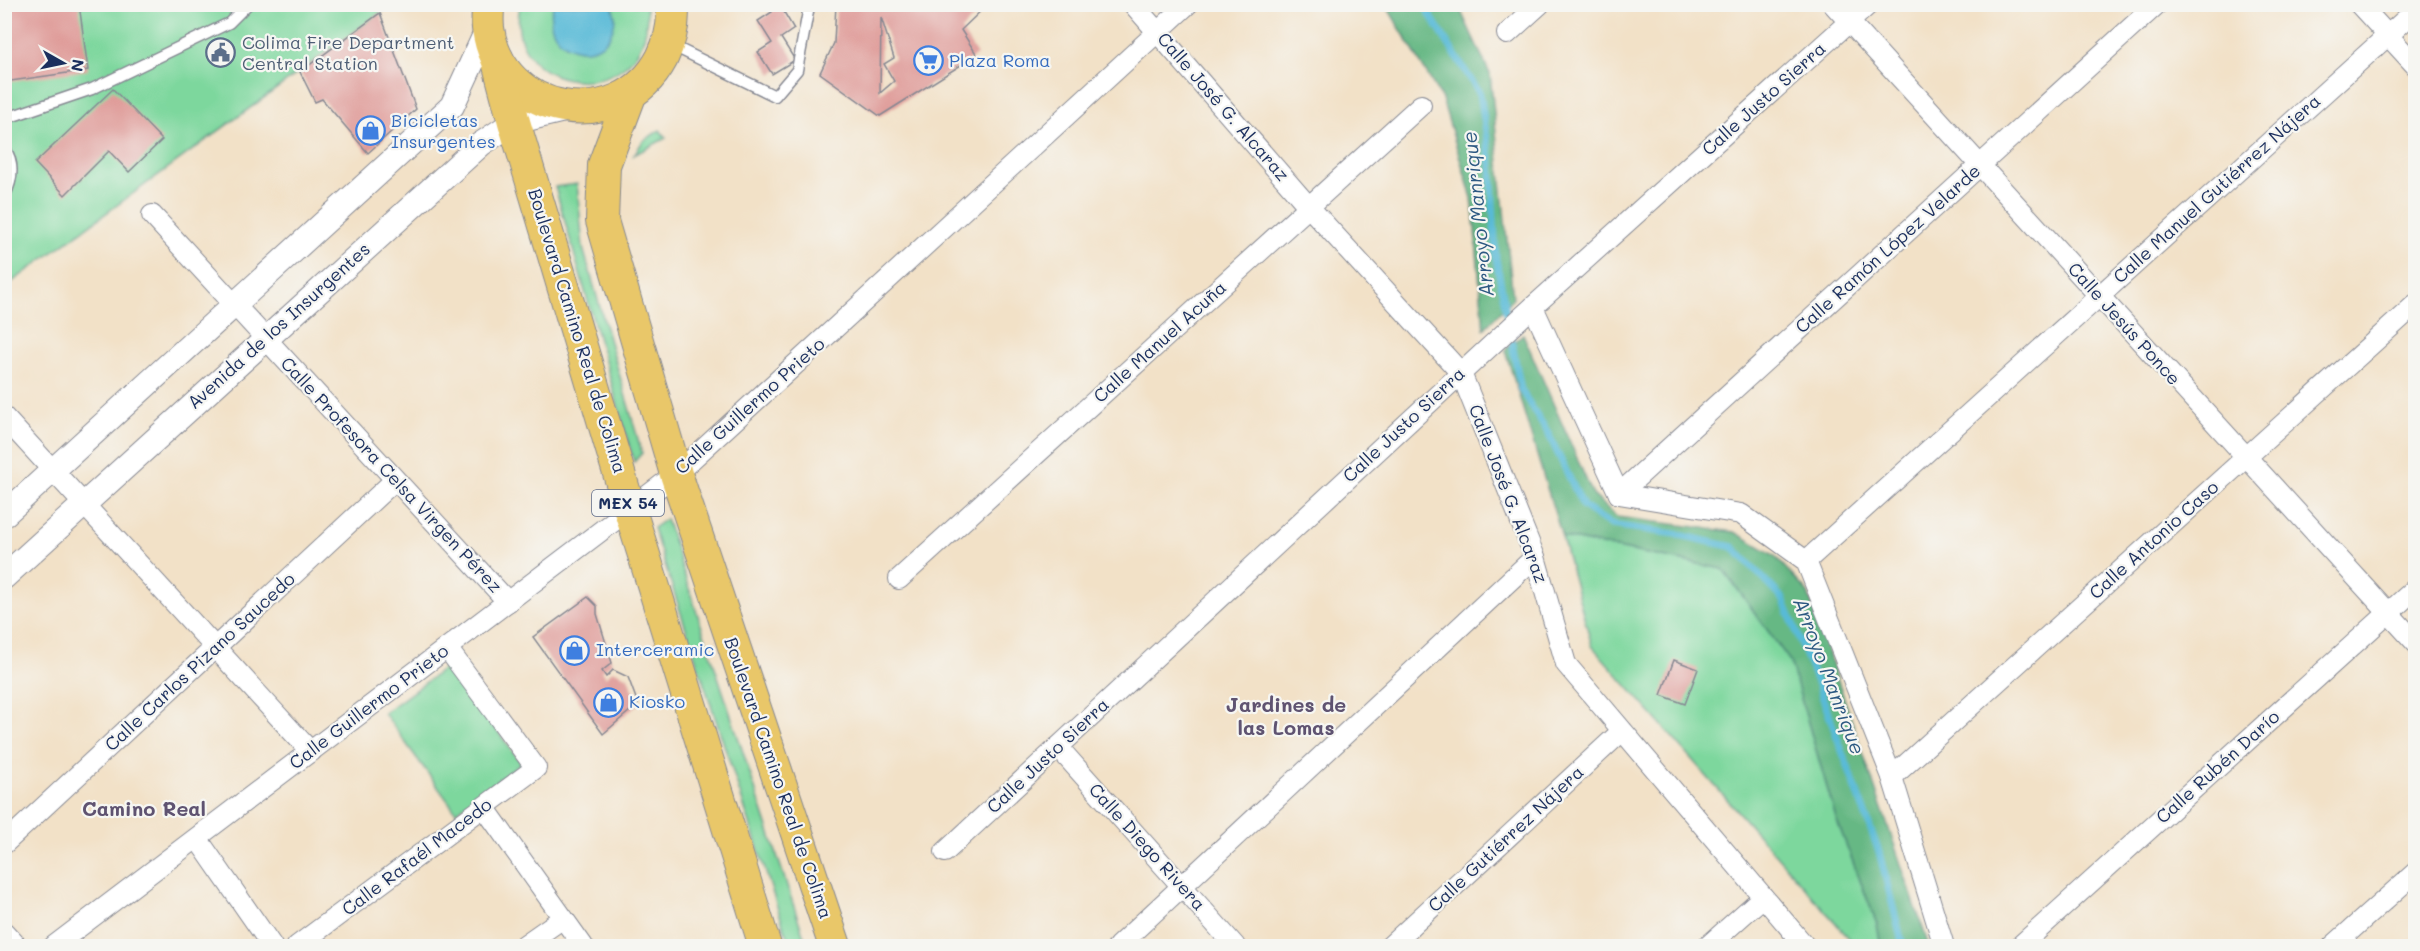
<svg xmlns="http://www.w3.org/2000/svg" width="2420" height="951" font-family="Mali,sans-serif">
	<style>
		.green { fill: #7dd79d; stroke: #4c837e; stroke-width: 1.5 }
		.forest { fill: #66b884; stroke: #407471; stroke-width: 1.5 }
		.water { fill: #58bad7; stroke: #3a749a; stroke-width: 1.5 }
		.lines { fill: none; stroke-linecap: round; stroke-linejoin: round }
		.stream { stroke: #58bad7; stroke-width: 7 }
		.building { fill: #de9794; fill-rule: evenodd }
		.service-casing { stroke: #868892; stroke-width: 13 }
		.minor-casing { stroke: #868892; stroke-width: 22 }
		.tertiary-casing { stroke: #868892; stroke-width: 26 }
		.primary-casing { stroke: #868892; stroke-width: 34 }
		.service { stroke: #fff; stroke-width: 10 }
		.minor { stroke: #fff; stroke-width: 20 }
		.tertiary { stroke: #fff; stroke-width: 24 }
		.primary { stroke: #e9c769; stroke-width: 32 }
		.labels { text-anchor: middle; stroke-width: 4.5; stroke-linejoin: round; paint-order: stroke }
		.shield { fill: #f6f6f2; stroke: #5d6b8a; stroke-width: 1.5 }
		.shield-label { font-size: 16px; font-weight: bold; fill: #1b2f5e }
		.service-label { font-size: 18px; fill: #4e5e75; stroke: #f6f6f2; text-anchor: start }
		.shop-label { font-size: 18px; fill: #366cbe; stroke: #f6f6f2; text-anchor: start }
		.street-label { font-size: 18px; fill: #1b2f5e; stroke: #f6f6f2 }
		.water-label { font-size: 20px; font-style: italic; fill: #2d5982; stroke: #f6f6f2 }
		.neighbourhood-label { font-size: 20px; font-weight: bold; fill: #5f5371; stroke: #f6f6f2 }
	</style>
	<rect width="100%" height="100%" fill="#f6f6f2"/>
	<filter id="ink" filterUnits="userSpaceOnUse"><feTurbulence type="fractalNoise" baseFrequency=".0167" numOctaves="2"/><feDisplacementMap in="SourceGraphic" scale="12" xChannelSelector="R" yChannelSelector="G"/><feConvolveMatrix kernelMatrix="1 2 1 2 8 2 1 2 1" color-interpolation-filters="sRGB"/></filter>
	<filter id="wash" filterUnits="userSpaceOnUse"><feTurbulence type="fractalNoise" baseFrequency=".008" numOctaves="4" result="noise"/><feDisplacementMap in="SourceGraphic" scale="24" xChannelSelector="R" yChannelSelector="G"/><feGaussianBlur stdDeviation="1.35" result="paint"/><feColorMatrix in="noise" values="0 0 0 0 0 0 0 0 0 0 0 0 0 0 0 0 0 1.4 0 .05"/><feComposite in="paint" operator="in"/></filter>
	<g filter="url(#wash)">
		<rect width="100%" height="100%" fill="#f2e1c7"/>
		<g class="green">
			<path d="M5 5H391L5 287Z"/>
			<path d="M520 5H554C548 21 553 35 567 46L614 9 612 5H646C659 109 501 102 520 5Z"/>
			<path d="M660 130 666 138 634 155 643 141Z"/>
			<path d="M577 184 583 248 642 453 634 462 555 187Z"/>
			<path d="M666 519 807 946H790L653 528Z"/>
			<path d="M1562 537 1723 569 1790 661 1836 818 1877 924 1881 946H1856L1592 646Z"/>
			<path d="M449 665 521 763 456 812 384 713Z"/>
		</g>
		<g class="forest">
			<path d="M1386 5H1458L1490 74 1513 298 1484 329 1472 198 1442 99Z"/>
			<path d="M1523 334 1593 495 1617 517 1735 532 1774 555 1808 593 1929 946H1881L1877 924 1836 818 1790 661 1723 569 1562 537 1505 350Z"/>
		</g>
		<path class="water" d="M612 5C615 12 616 20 613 28 601 69 536 48 554 5Z"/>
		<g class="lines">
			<path class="stream" d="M1423 4 1480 94 1491 164 1496 259 1521 390 1547 431 1583 506 1611 525 1675 534 1733 547 1783 599 1818 685 1879 852 1903 946"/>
		</g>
		<g id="blocks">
			<g class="building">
				<path d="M4 4H79L88 70 4 82Z"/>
				<path d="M767 4H784L781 7 794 29 781 38 795 60 772 74 758 52 772 43 758 21 772 12Z"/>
				<path d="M836 4H988L961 30 977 55 880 116 820 73 834 43ZM881 17 894 58 884 64 894 81 880 93Z"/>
				<path d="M380 13 416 109 368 153 322 99 315 102 300 72Z"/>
				<path d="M113 89 162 140 129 172 109 151 65 195 35 163Z"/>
				<path d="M588 597 597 606V614L612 663 602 671 606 677 613 670 628 677 638 704 603 734 533 637Z"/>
				<path d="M1674 660 1698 669 1685 704 1661 695Z"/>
			</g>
		</g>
	</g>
	<g filter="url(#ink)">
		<use href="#blocks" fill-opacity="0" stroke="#868892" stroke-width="1.5"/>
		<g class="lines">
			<defs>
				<g id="service">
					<path d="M669 44 775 96 797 70 808 12 806 4"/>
					<path d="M4 119 92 89 229 23 248 4"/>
					<path d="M4 147C15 163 13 180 4 197"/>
				</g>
				<g id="minor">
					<path d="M1133 4 1309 207 1461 373 1535 557 1566 664 1805 946"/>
					<path d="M1833 4 2416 643"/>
					<path d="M2359 4 2416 66"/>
					<path d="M1507 34 1540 4"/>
					<path d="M152 215 508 602"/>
					<path d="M1533 307 1619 494 1741 514 1806 561 1892 777 1944 946"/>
					<path d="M4 417 311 752"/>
					<path d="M1619 494 2157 4"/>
					<path d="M1806 561 2416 10"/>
					<path d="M899 579 1421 105"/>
					<path d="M1058 747 1235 946"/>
					<path d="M1892 777 2416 304"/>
					<path d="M484 807 583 946"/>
					<path d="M197 838 272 946"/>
					<path d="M4 844 395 480"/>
					<path d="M945 852 1525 314 1869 4"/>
					<path d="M4 932 17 946"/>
					<path d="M54 946 676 474 1188 4"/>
					<path d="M297 946 536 768 447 648"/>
					<path d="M523 946 563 918"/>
					<path d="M1118 946 1535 557"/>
					<path d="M1390 946 1622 731"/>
					<path d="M1708 946 1763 897"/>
					<path d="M2020 946 2416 588"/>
					<path d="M2333 946 2416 872"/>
				</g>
				<g id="tertiary">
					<path d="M4 515 452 106 488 28"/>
					<path d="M4 577 481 144 514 122 572 108"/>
				</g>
				<g id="primary">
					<path d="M488 4C488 12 487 20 488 28 499 116 620 138 662 58 670 41 675 23 672 4"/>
					<path d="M497 58 514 122 630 510 765 946"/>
					<path d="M631 93 604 165 602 221 676 474 835 946"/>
				</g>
			</defs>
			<use href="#service" class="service-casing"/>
			<use href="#minor" class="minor-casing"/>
			<use href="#tertiary" class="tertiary-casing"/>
			<use href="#primary" class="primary-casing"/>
			<use href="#service" class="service"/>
			<use href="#minor" class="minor"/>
			<use href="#tertiary" class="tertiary"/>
			<use href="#primary" class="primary"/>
		</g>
	</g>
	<defs>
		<symbol id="civic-ring" viewBox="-11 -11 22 22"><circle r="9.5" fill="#f6f6f2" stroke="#5c6f8a" stroke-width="1.5"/><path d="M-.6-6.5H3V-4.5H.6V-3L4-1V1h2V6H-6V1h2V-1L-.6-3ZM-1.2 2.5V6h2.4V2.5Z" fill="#5c6f8a"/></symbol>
		<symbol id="supermarket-ring" viewBox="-11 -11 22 22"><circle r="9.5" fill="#f6f6f2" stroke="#3f7fe0" stroke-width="1.5"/><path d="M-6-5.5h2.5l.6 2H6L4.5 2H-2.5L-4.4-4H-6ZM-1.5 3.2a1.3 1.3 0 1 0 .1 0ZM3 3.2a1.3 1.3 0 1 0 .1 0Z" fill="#3f7fe0"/></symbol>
		<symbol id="shop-ring" viewBox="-11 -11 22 22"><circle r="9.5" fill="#f6f6f2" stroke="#3f7fe0" stroke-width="1.5"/><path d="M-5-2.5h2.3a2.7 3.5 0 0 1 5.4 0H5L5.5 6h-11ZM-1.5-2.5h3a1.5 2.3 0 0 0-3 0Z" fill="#3f7fe0"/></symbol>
	</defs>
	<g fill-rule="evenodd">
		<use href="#civic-ring" x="204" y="36" width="33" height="33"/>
		<use href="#supermarket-ring" x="912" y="44" width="33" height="33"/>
		<use href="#shop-ring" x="354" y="114" width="33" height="33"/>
		<use href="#shop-ring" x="558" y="634" width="33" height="33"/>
		<use href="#shop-ring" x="592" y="686" width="33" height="33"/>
	</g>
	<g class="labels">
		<rect class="shield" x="592" y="490" width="72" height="26" rx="4.5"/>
		<g class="shield-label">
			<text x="628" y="509">MEX 54</text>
		</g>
		<g class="service-label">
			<text x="242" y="49">Colima Fire Department<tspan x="242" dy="21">Central Station</tspan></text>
		</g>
		<g class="shop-label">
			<text x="949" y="67">Plaza Roma</text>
			<text x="391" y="127">Bicicletas<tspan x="391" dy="21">Insurgentes</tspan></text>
			<text x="596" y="656">Interceramic</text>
			<text x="629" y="708">Kiosko</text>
		</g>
		<g class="street-label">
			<text transform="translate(1764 99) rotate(-42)" y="6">Calle Justo Sierra</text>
			<text transform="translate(1223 107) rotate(49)" y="6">Calle José G. Alcaraz</text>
			<text transform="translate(2217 189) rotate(-42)" y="6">Calle Manuel Gutiérrez Nájera</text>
			<text transform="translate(1888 249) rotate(-42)" y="6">Calle Ramón López Velarde</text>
			<text transform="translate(2124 324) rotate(48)" y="6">Calle Jesús Ponce</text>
			<text transform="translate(279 326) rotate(-42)" y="6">Avenida de los Insurgentes</text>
			<text transform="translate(577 331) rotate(73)" y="6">Boulevard Camino Real de Colima</text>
			<text transform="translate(1160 342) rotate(-42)" y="6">Calle Manuel Acuña</text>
			<text transform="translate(750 406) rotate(-42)" y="6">Calle Guillermo Prieto</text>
			<text transform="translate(1404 425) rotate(-43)" y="6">Calle Justo Sierra</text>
			<text transform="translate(391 475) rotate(47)" y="6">Calle Profesora Celsa Virgen Pérez</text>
			<text transform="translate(1508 494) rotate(69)" y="6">Calle José G. Alcaraz</text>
			<text transform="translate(2154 540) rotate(-42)" y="6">Calle Antonio Caso</text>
			<text transform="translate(200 662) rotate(-43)" y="6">Calle Carlos Pizano Saucedo</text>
			<text transform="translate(369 707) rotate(-37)" y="6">Calle Guillermo Prieto</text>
			<text transform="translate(1048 756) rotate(-43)" y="6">Calle Justo Sierra</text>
			<text transform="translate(2218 767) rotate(-42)" y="6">Calle Rubén Darío</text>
			<text transform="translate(778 778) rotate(71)" y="6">Boulevard Camino Real de Colima</text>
			<text transform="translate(1506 839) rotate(-43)" y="6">Calle Gutiérrez Nájera</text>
			<text transform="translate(1147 847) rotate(48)" y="6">Calle Diego Rivera</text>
			<text transform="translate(417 857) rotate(-37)" y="6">Calle Rafaél Macedo</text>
		</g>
		<g class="water-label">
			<text transform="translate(1478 214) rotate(-96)" y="7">Arroyo Manrique</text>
			<text transform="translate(1829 676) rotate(69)" y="7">Arroyo Manrique</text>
		</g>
		<g class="neighbourhood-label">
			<text x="1286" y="712">Jardines de<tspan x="1286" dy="23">las Lomas</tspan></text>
			<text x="144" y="816">Camino Real</text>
		</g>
	</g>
	<rect width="2420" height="951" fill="none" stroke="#f6f6f2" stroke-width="24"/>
	<g transform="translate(63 63) rotate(99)" stroke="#f6f6f2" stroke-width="4.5" paint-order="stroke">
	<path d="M0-4.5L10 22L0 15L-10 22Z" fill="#1b2f5e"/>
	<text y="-9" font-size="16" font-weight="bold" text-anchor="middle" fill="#1b2f5e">N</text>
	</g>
</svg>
